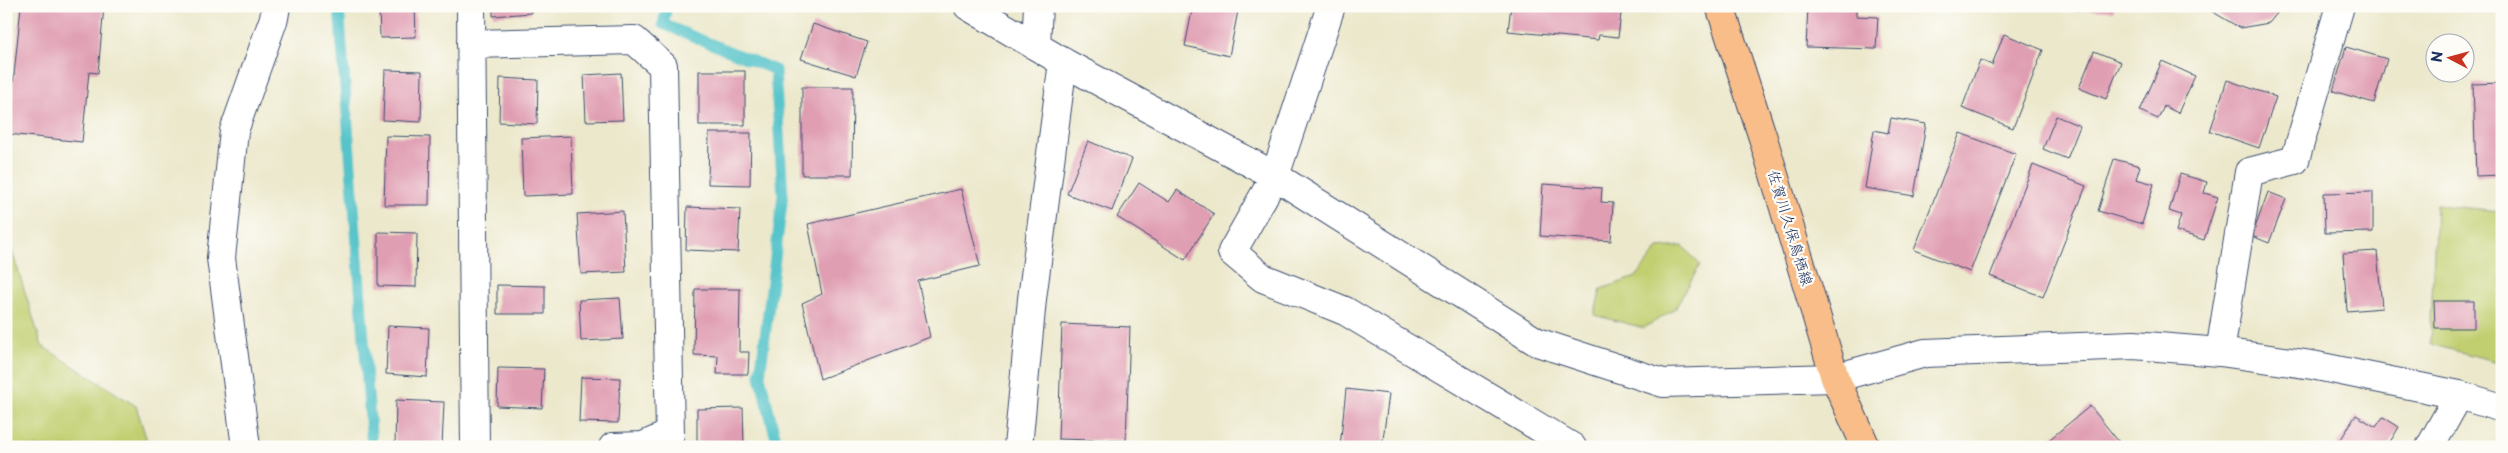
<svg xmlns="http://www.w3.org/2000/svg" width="2508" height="453" font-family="'Playpen Sans','Klee One',sans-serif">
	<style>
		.green { fill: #c1cf70; stroke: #6e7f67 }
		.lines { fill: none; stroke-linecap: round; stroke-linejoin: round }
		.stream { stroke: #56c4ca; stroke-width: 11 }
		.building { fill: #e09eb3 }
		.minor-casing { stroke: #3a4b6e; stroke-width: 30 }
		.tertiary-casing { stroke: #3a4b6e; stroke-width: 30 }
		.primary-casing { stroke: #3a4b6e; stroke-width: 30 }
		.minor { stroke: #fff; stroke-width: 28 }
		.tertiary { stroke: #fff; stroke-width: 28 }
		.primary { stroke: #f8bd89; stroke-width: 28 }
		.labels { text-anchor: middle; stroke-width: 4.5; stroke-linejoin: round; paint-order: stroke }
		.street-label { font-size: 15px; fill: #1b2f5e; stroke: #fdfcf7 }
	</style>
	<rect width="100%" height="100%" fill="#fdfcf7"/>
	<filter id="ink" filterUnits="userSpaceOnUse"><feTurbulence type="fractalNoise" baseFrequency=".02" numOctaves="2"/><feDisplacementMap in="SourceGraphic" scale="10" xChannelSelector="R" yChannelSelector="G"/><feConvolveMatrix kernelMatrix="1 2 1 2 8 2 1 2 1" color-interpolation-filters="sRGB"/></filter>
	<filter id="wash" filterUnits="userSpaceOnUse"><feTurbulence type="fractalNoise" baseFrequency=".0096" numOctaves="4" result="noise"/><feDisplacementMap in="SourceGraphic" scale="20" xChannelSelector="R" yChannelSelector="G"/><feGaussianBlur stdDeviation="1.12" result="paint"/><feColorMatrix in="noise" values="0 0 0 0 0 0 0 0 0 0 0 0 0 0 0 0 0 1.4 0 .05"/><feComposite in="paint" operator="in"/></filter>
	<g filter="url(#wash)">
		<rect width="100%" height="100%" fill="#ece8cc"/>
		<g class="green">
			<path d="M2436 205 2502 211V363L2430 344Z"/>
			<path d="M6 232 42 346 136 406 149 447H6Z"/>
			<path d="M1683 246 1700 265 1675 309 1644 328 1594 315 1601 289 1636 277 1658 248Z"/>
		</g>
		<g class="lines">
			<g class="stream">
				<path d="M339 6 372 447"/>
				<path d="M667 6 663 24 775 70 783 195 760 376 778 447"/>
			</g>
		</g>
		<g id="blocks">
			<g class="building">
				<path d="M21 6H104L98 73 89 72 82 142 8 134Z"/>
				<path d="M379 6H415L416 37 380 38Z"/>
				<path d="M493 6H530L531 13 493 16Z"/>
				<path d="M1193 6H1239L1229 56 1185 46Z"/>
				<path d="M1511 6H1622L1618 37 1599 35 1598 40 1508 31Z"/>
				<path d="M1808 6H1856V16L1878 17 1876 49 1806 47Z"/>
				<path d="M2075 6H2114V11L2075 10Z"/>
				<path d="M2208 6H2283L2269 23 2240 28 2208 9Z"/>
				<path d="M813 24 867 42 856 76 801 59Z"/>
				<path d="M2004 34 2043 50 2013 128 1962 108 1980 60 1992 65Z"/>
				<path d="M2346 47 2387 59 2374 103 2333 91Z"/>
				<path d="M2094 51 2121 62 2106 99 2079 88Z"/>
				<path d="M2162 61 2195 76 2178 113 2164 106 2158 119 2140 111Z"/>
				<path d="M385 70 422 71 421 122 383 120Z"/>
				<rect x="699" y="71" width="46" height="54"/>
				<path d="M621 73 623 120 586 121 584 75Z"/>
				<path d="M500 78 538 80 537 124 499 122Z"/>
				<path d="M2227 80 2276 97 2259 148 2210 131Z"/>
				<path d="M2502 83V175L2476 176 2473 84Z"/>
				<path d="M802 87H853L852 175H802Z"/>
				<path d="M2056 116 2080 126 2067 159 2043 149Z"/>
				<path d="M1891 118 1926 124 1914 196 1865 188 1874 130 1888 133Z"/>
				<path d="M709 133H751L750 185 708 184Z"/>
				<path d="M1960 133 2016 154 1970 272 1914 250Z"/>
				<path d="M386 136 430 137 429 205H384Z"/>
				<path d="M571 136 573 194 523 196 521 138Z"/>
				<path d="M1088 141 1132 159 1112 211 1067 194Z"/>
				<path d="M2114 159 2140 166 2136 179 2154 184 2142 224 2098 211Z"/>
				<path d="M2033 165 2086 186 2043 297 1990 276Z"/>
				<path d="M2180 174 2207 182 2204 193 2218 197 2204 240 2176 231 2181 215 2169 211Z"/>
				<path d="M1139 183 1169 202 1177 190 1214 214 1185 260 1117 217Z"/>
				<path d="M1543 184 1602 188 1601 202 1613 203 1611 241 1540 236Z"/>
				<path d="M961 189 980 266 918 281 930 337 820 379 802 303 822 294 808 224Z"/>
				<path d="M2268 192 2286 199 2269 243 2252 236Z"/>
				<path d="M2373 192V232L2325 233 2324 193Z"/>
				<path d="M687 207 740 209 738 252 686 250Z"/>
				<path d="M623 211 626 272 581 274 577 214Z"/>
				<path d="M378 232 417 233 416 287 378 286Z"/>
				<path d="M2377 251 2382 308 2347 311 2343 253Z"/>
				<path d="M497 285 545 286V314H497Z"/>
				<path d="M695 289H740L739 352H749L748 374H717L718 356 694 355Z"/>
				<path d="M620 298 623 339 581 341 579 300Z"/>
				<path d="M2434 301H2474V328H2435Z"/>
				<path d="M1062 324 1130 327 1126 441 1058 439Z"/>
				<path d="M388 326 429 328 427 377 386 374Z"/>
				<path d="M498 368 544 369 542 408 497 406Z"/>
				<path d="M581 377 620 378 618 423 579 422Z"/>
				<path d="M1346 389 1389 394 1382 447H1340Z"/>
				<path d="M396 400 444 402 442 447H395Z"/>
				<path d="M2090 406 2123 447H2048L2045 443Z"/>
				<path d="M743 408 744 446H697V409Z"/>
				<path d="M2356 415 2376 427 2383 417 2399 427 2387 447H2336Z"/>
			</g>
		</g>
	</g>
	<g filter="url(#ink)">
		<use href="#blocks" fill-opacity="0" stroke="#3a4b6e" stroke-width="1"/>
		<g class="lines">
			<defs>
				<g id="minor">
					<path d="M471 6 475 447"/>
					<path d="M1331 6 1275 176 1232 252 1263 278 1345 311 1572 447"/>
					<path d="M471 44 634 40 663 66 670 434 643 446 613 447"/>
					<path d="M1036 45 1038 6"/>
					<path d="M2220 352 2249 172 2295 160 2340 6"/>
					<path d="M246 447 221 258 234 131 274 18 276 6"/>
					<path d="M1018 447 1032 299 1063 62"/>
					<path d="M2430 447 2459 395"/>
				</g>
				<path id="tertiary" d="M968 6 1063 62 1275 176 1537 342 1663 383 1835 378 1925 353 2134 345 2220 352 2312 365 2459 395 2502 408"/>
				<path id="primary" d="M1720 6 1763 138 1835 378 1866 447"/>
			</defs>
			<use href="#minor" class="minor-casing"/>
			<use href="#tertiary" class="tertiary-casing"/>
			<use href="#primary" class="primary-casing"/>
			<use href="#minor" class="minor"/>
			<use href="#tertiary" class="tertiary"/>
			<use href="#primary" class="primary"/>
		</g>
	</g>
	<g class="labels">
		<g class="street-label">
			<text transform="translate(1790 228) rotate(73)" y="5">佐賀川久保鳥栖線</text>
		</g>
	</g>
	<rect width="2508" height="453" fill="none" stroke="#fdfcf7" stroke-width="25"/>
	<g transform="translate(2450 58) rotate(276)"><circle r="24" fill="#fdfcf7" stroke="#a3aaba"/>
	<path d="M0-4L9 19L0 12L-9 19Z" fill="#c8321e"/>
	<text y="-8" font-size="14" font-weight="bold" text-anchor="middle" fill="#1b2f5e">N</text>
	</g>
</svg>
